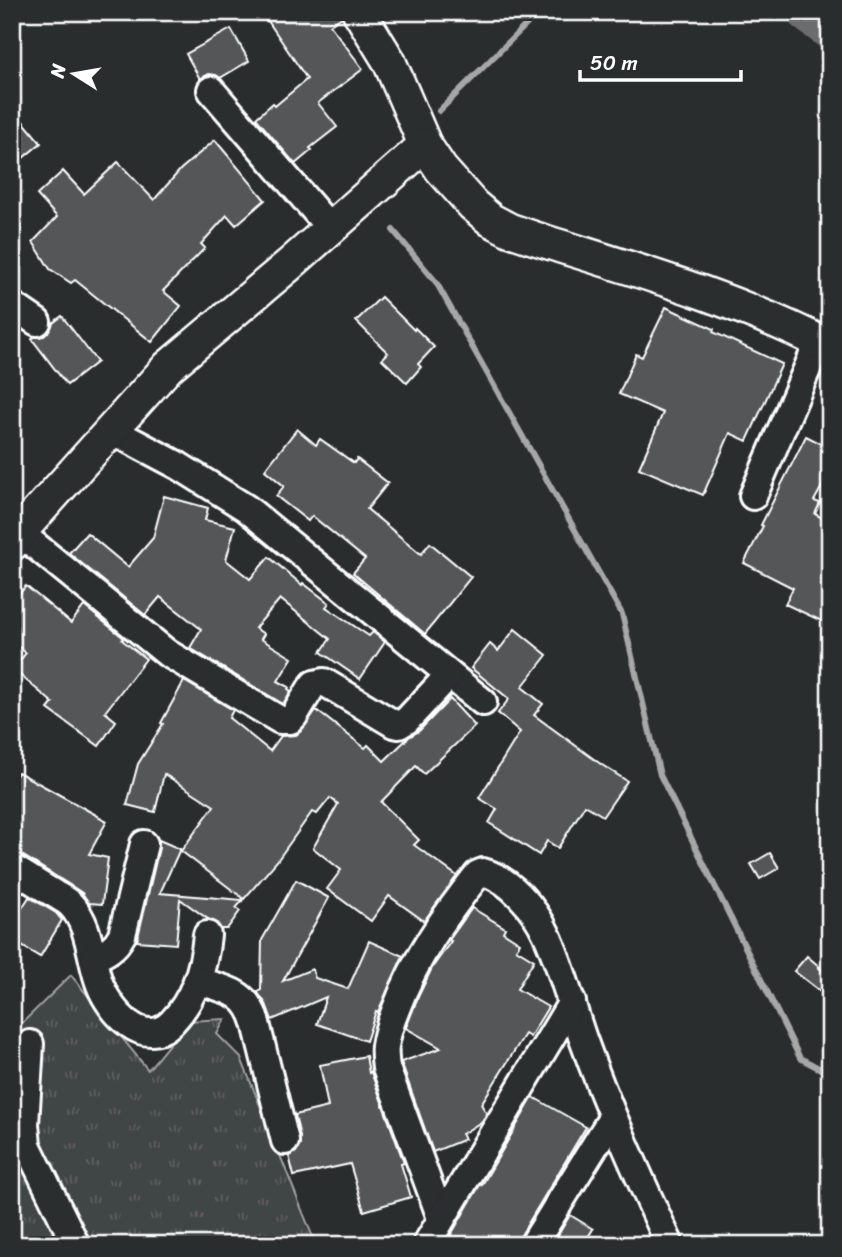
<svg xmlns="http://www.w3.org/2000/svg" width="842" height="1257" font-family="Sriracha,sans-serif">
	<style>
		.grass { fill: url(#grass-tufts); stroke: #a0a2a2; stroke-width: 2 }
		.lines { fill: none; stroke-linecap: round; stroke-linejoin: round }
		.stream { stroke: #a6a7a7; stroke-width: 6 }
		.river { stroke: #6a6c6d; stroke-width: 38 }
		.building { fill: #555758; stroke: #fff; stroke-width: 2 }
		.minor-casing { stroke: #fff; stroke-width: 32 }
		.tertiary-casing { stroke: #fff; stroke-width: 37 }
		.minor { stroke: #2a2d2e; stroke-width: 26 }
		.tertiary { stroke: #2a2d2e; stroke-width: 32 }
	</style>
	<defs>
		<pattern id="grass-tufts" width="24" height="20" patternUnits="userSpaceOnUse" patternTransform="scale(1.75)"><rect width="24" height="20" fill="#414445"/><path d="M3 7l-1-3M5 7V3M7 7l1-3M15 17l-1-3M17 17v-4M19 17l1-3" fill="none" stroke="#5e6061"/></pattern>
	</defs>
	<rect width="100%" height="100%" fill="#2a2d2e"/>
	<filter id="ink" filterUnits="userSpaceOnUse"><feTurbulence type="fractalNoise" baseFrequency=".0143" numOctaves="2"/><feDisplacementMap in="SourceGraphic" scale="14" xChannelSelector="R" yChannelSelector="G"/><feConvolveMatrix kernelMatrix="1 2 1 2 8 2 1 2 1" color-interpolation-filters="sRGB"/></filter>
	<g filter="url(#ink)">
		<path class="grass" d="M71 975 148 1070 188 1021 225 1019 217 1034 241 1058 316 1245H12V1033Z"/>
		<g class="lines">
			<g class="stream">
				<path d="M439 111 539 12"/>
				<path d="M393 230 436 282 622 614 660 775 800 1058 830 1074"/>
			</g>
			<path class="river" d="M805 12 830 31"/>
		</g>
		<g class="building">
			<path d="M262 12H341L342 17 330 25 363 69 318 103 337 127 310 148 312 150 295 164 256 118 273 103 275 106 307 79Z"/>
			<path d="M231 29 249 61 220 78 216 75 209 74 200 79 186 54Z"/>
			<path d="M12 108 41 143 12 167Z"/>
			<path d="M215 140 265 200 236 225 227 215 201 244 205 248 163 291 181 306 152 342 75 280 71 283 50 269 33 242 57 217 37 195 63 171 84 194 118 162 154 200 181 169Z"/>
			<path d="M381 297 414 330 415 328 434 347 418 364 421 367 407 383 382 359 388 353 356 321Z"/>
			<path d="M666 307 714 329 713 332 782 364 747 441 730 433 703 495 639 468 663 413 619 394 636 354 642 357Z"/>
			<path d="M62 316 97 362 67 385 32 339 34 337 44 336 50 330 53 323Z"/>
			<path d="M297 429 316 445 320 439 354 463 357 459 388 483 367 509 421 554 430 543 471 577 425 634 353 573 365 559 312 516 308 521 276 496 284 486 265 470Z"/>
			<path d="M806 436 830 448V472L814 501 820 503 815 514 830 522V625L785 604 793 588 744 563 763 526 761 525Z"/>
			<path d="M164 496 208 508 205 520 235 527 226 560 250 579 269 557 302 585 303 583 329 603 326 607 369 636 373 632 385 642 360 679 321 652 330 639 280 599 255 628 264 634 261 639 292 658 278 681 289 687 288 689 291 691 283 704 190 648 201 629 160 597 145 615 69 553 87 533 128 567 153 538Z"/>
			<path d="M26 586 71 623 84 606 124 638 122 640 146 659 105 712 116 721 99 746 48 709 53 703 13 669 26 653 12 642V602Z"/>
			<path d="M515 629 547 655 522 687 543 704 534 715 602 765 627 781 603 816 585 805 558 848 547 841 539 855 489 823 497 809 479 798 520 732 498 713 509 699 471 668 490 644 498 651Z"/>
			<path d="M184 681 233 710 229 718 270 751 281 736 296 735 301 731 316 710 365 748 368 745 384 761 409 737 419 731 450 699 475 726 424 774 416 766 381 802 419 840 414 845 457 876 424 921 389 896 371 921 327 889 341 870 313 848 338 804 330 798 317 814 312 812 277 861 244 899 181 851 214 806 164 774 155 812 127 805 138 764 163 724 161 723Z"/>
			<path d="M18 772 107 821 89 854 108 858 102 904 89 903 82 893 73 887 20 854 12 852V783Z"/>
			<path d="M159 840 180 849 160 893 243 900 236 908 240 911 227 929H221L216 922 208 919 180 899 176 944 137 941 159 848Z"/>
			<path d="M770 853 779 868 760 879 751 864Z"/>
			<path d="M296 880 329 898 283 981 312 969 315 978 348 989 369 941 403 956 378 1012 376 1011 366 1041 317 1024 326 997 272 1020 266 1004 258 993V992L261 990 262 940Z"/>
			<path d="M29 897 56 913 62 920 40 957 12 940V924Z"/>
			<path d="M472 908 505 928 503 932 520 943 516 949 534 960 517 989 548 1007 530 1037 525 1034 481 1104 487 1114 481 1122 462 1134 465 1139 433 1152 401 1062 441 1048 406 1028 418 997 432 968 451 941 449 940Z"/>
			<path d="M807 956 820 967 819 968 830 976V999L794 971Z"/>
			<path d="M366 1056 369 1073 371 1072 404 1163 401 1164 411 1197 364 1211 350 1164 294 1176 289 1156 296 1152 300 1145V1137L295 1115 328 1107 320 1065Z"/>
			<path d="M533 1097 586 1127 520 1237 517 1245H445L481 1183 482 1185Z"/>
			<path d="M570 1215 593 1229 583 1245H552Z"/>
		</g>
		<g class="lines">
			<defs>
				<g id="minor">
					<path d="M211 90 330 228"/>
					<path d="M12 305 37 322"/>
					<path d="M111 430 179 466 246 508 483 702"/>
					<path d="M753 496 819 341"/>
					<path d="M20 533 167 653 280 720H290L294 716 311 688 314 684 324 682 394 724 399 725 407 720 449 675"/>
					<path d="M12 868C26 876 39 885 53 893 59 897 66 900 71 905 91 926 90 960 100 985 110 1011 144 1051 172 1022 195 998 204 967 207 935"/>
					<path d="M93 958C106 953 115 948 122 935L144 844"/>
					<path d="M198 981C227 990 247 991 256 1023L285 1141"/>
					<path d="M30 1044 25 1124 27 1145 76 1245"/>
					<path d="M441 1218 386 1068C385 1060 384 1053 385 1046 387 1033 391 1021 396 1009 415 958 445 915 478 874L483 872C510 879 535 909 546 933 562 967 571 1004 583 1039 608 1109 639 1177 670 1245"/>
					<path d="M426 1245 572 1002"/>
					<path d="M533 1245 612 1118"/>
				</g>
				<g id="tertiary">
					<path d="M359 12 389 61 425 145 441 169 473 205 491 220 510 230 531 237C632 269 735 298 830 347"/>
					<path d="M12 544 27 524 168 367 289 265 425 145"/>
				</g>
			</defs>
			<use href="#minor" class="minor-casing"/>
			<use href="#tertiary" class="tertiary-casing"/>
			<use href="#minor" class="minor"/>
			<use href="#tertiary" class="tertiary"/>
		</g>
	</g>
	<rect width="842" height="1257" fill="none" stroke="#2a2d2e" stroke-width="42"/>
	<rect x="21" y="21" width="800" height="1215" fill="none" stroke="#fff" stroke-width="2.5" filter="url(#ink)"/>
	<g transform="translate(74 74) rotate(281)" stroke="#2a2d2e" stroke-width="5" paint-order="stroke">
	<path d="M0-5L12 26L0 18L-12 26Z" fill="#ffffff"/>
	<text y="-10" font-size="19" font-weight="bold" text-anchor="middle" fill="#ffffff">N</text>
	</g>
	<path d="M580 70v10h161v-10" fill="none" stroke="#ffffff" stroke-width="3.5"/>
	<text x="590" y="70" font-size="21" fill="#ffffff" stroke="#2a2d2e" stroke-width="5" paint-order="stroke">50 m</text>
</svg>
